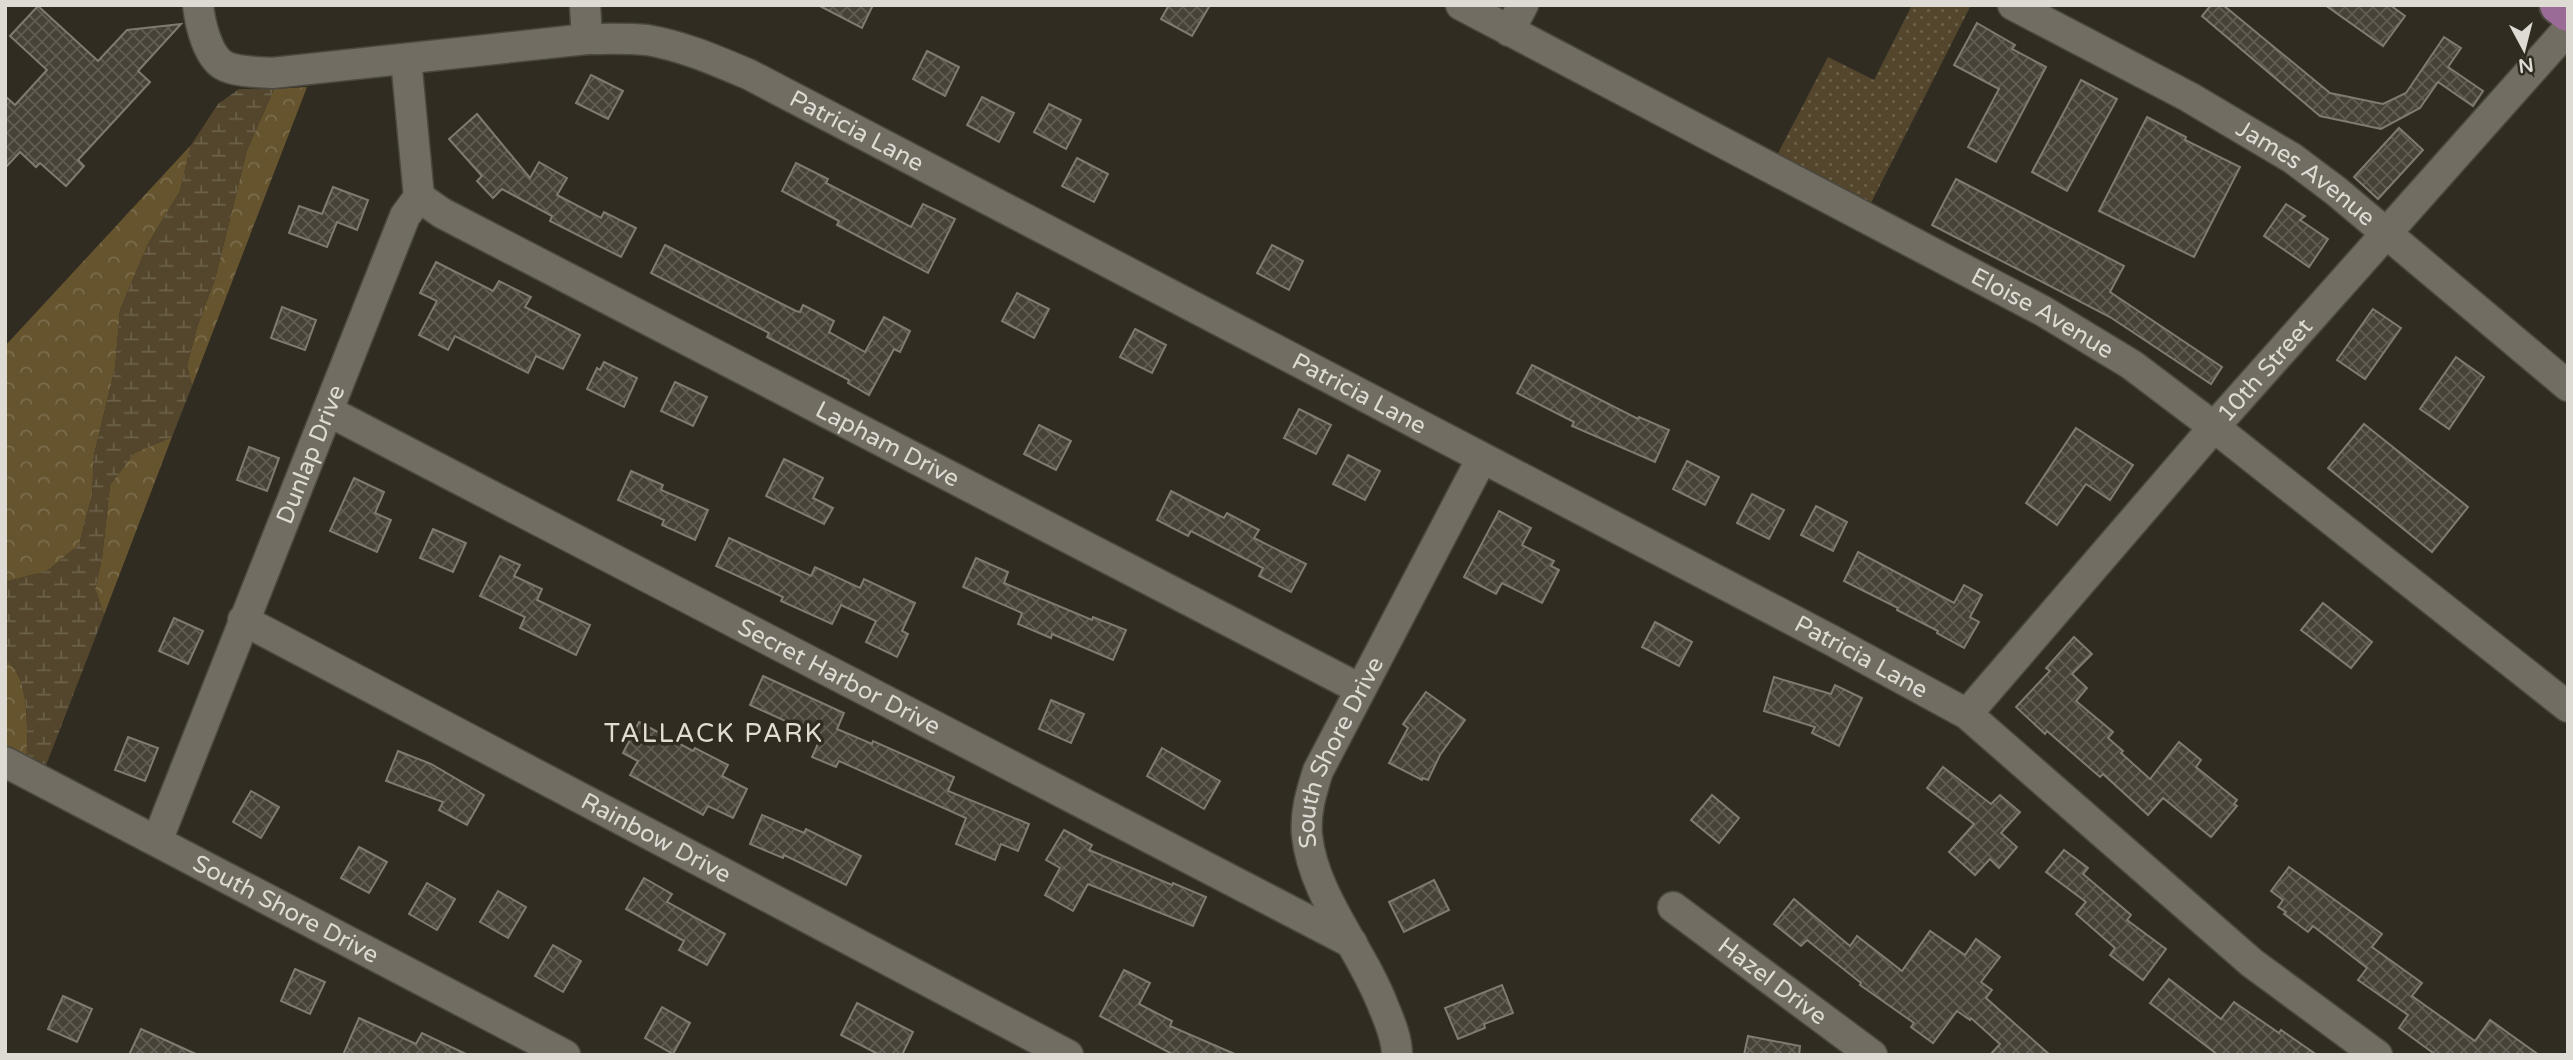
<svg xmlns="http://www.w3.org/2000/svg" width="2573" height="1060" font-family="'Varela Round',sans-serif">
	<style>
		.grass { fill: url(#grass-dots) }
		.forest { fill: url(#forest-crowns) }
		.wetland { fill: url(#wetland-marsh) }
		.building { fill: url(#building-cross-hatch); stroke: #807b70; stroke-width: 2 }
		.lines { fill: none; stroke-linecap: round; stroke-linejoin: round }
		.minor-casing { stroke: #4b4840; stroke-width: 33 }
		.major-casing { stroke: #4b4840; stroke-width: 42 }
		.minor { stroke: #726d62; stroke-width: 30 }
		.major { stroke: #9a6b97; stroke-width: 38 }
		.labels { text-anchor: middle; stroke-width: 7; stroke-linejoin: round; paint-order: stroke }
		.street-label { font-size: 24px; fill: #dedbd5; stroke: #302c22 }
		.neighbourhood-label { font-size: 26px; letter-spacing: 2px; fill: #e3ddd1; stroke: #302c22 }
	</style>
	<defs>
		<pattern id="grass-dots" width="8" height="8" patternUnits="userSpaceOnUse" patternTransform="scale(1.75)"><rect width="8" height="8" fill="#53462c"/><path d="M2 2h.1M6 6h.1" fill="none" stroke="#6b604a" stroke-width="1.8" stroke-linecap="round"/></pattern>
		<pattern id="forest-crowns" width="20" height="18" patternUnits="userSpaceOnUse" patternTransform="scale(1.75)"><rect width="20" height="18" fill="#66542e"/><path d="M2 6a3 3 0 1 1 6 0M12 15a3 3 0 1 1 6 0" fill="none" stroke="#7b6c4b"/></pattern>
		<pattern id="wetland-marsh" width="20" height="14" patternUnits="userSpaceOnUse" patternTransform="scale(1.75)"><rect width="20" height="14" fill="#53462c"/><path d="M1 5h8M5 5V1M11 12h8M15 12V8" fill="none" stroke="#6b604a"/></pattern>
		<pattern id="building-cross-hatch" width="8" height="8" patternUnits="userSpaceOnUse" patternTransform="scale(1.75)"><rect width="8" height="8" fill="#474238"/><path d="M0 0l8 8M0 8l8-8" fill="none" stroke="#615d54"/></pattern>
	</defs>
	<rect width="100%" height="100%" fill="#302c22"/>
	<path class="grass" d="M1912 5H1971L1870 205 1776 157 1828 57 1874 80Z"/>
	<g class="forest">
		<path d="M307 87 192 386 187 366 197 327 215 279 247 150 274 89Z"/>
		<path d="M191 145 180 191 148 244 120 310 115 368 94 455 92 495 79 545 47 571 5 582V346Z"/>
		<path d="M172 437 104 615 95 589 102 558 110 485 134 453Z"/>
		<path d="M5 661C31 674 27 732 27 757L5 746Z"/>
	</g>
	<path class="wetland" d="M239 89H274L247 150 215 279 197 327 187 366 192 386 172 437 134 453 110 485 102 558 95 589 104 615 45 768 27 757C27 732 31 674 5 661V582L47 571 79 545 92 495 94 455 115 368 120 310 148 244 180 191 191 145 218 104Z"/>
	<g class="building">
		<path d="M818 5H873L862 28Z"/>
		<path d="M1169 5H1210L1192 36 1161 19Z"/>
		<path d="M2211 5H2223L2330 93 2383 104 2406 93 2444 37 2461 48 2448 67 2483 91 2473 106 2438 82 2420 108 2381 129 2320 116 2202 16Z"/>
		<path d="M2325 5H2390L2405 16 2383 46Z"/>
		<path d="M38 6 98 61 127 30 181 24 138 71 150 82 78 160 84 166 66 186 40 163 36 167 20 152 5 168V96L15 105 47 70 10 36Z"/>
		<path d="M1977 23 2015 45 2012 49 2046 67 1996 162 1968 147 1999 89 1954 65Z"/>
		<path d="M927 51 959 67 945 96 913 79Z"/>
		<path d="M591 75 623 91 608 119 576 103Z"/>
		<path d="M2081 80 2117 99 2067 191 2032 172Z"/>
		<path d="M982 97 1014 113 999 142 967 125Z"/>
		<path d="M1049 104 1081 120 1066 149 1034 132Z"/>
		<path d="M477 114 530 178 539 162 567 178 557 195 601 218 604 212 636 228 621 257 550 221 552 216 502 189 493 198 477 181 482 176 449 139Z"/>
		<path d="M2147 117 2186 137 2185 140 2240 167 2194 257 2099 211Z"/>
		<path d="M2399 128 2423 150 2378 199 2354 177Z"/>
		<path d="M1077 158 1108 174 1094 202 1062 186Z"/>
		<path d="M796 163 828 179 826 183 911 227 923 204 955 219 928 273 837 225 839 221 782 191Z"/>
		<path d="M1956 179 2124 266 2110 292 2222 367 2211 384 2110 317 1932 225Z"/>
		<path d="M333 187 368 200 357 230 337 222 327 247 289 233 299 206 322 214Z"/>
		<path d="M2286 204 2305 216 2300 220 2328 239 2309 267 2264 236Z"/>
		<path d="M665 245 796 311 800 312 803 305 834 321 829 332 865 352 884 317 910 331 900 352 894 349 869 395 848 383 849 380 767 337 769 333 651 273Z"/>
		<path d="M1272 245 1303 261 1289 290 1257 273Z"/>
		<path d="M436 262 493 291 499 281 531 297 525 307 580 335 563 369 536 356 528 373 455 336 448 350 419 335 437 301 420 293Z"/>
		<path d="M1017 293 1049 309 1034 338 1002 321Z"/>
		<path d="M282 307 316 320 305 350 271 338Z"/>
		<path d="M2373 309 2401 328 2365 379 2337 360Z"/>
		<path d="M1135 329 1166 345 1152 373 1120 357Z"/>
		<path d="M2456 357 2484 377 2449 429 2420 409Z"/>
		<path d="M604 362 637 378 624 407 587 389 597 368 600 370Z"/>
		<path d="M1532 365 1638 419 1639 417 1669 430 1655 462 1572 426 1574 422 1517 393Z"/>
		<path d="M675 382 707 397 693 426 661 411Z"/>
		<path d="M1299 409 1331 425 1316 454 1284 438Z"/>
		<path d="M2364 424 2468 507 2432 552 2328 468Z"/>
		<path d="M1039 425 1071 441 1056 470 1024 454Z"/>
		<path d="M2076 428 2133 465 2110 500 2086 484 2057 525 2026 503Z"/>
		<path d="M249 447 279 458 267 491 237 480Z"/>
		<path d="M1348 455 1380 471 1365 500 1333 484Z"/>
		<path d="M784 459 823 478 813 498 833 508 824 524 766 496Z"/>
		<path d="M1687 461 1719 477 1705 505 1673 489Z"/>
		<path d="M631 471 663 485 661 490 708 510 695 540 662 525 664 520 618 500Z"/>
		<path d="M354 478 384 492 375 513 391 520 377 552 330 531Z"/>
		<path d="M1171 491 1224 518 1227 513 1259 530 1254 538 1306 564 1291 592 1259 576 1263 568 1191 531 1188 536 1157 520Z"/>
		<path d="M1752 494 1784 510 1769 539 1737 523Z"/>
		<path d="M1816 506 1847 522 1833 551 1801 535Z"/>
		<path d="M1499 511 1531 528 1522 545 1554 561 1551 566 1559 570 1542 603 1502 583 1496 594 1464 577Z"/>
		<path d="M433 529 466 543 453 572 420 558Z"/>
		<path d="M729 538 811 576 815 567 860 588 864 579 915 603 902 631 908 634 897 657 866 642 876 621 841 605 832 624 781 601 783 597 716 566Z"/>
		<path d="M1858 552 1954 603 1964 585 1982 595 1970 617 1979 622 1964 648 1937 633 1938 631 1897 610 1898 608 1844 581Z"/>
		<path d="M500 556 520 565 514 576 542 589 537 600 590 625 576 655 520 628 525 617 480 596Z"/>
		<path d="M976 558 1008 572 1004 583 1092 620 1093 617 1126 630 1113 660 1052 634 1051 638 1018 624 1022 613 963 587Z"/>
		<path d="M2323 603 2372 642 2351 668 2301 630Z"/>
		<path d="M174 618 203 631 188 664 159 651Z"/>
		<path d="M1655 622 1692 642 1679 666 1642 647Z"/>
		<path d="M2074 637 2092 654 2072 674 2087 688 2076 701 2113 732 2108 738 2123 751 2121 753 2150 779 2179 742 2201 760 2196 767 2237 800 2234 804 2237 806 2211 837 2163 798 2148 815 2103 774 2100 777 2047 731 2045 734 2016 707 2050 671 2046 668Z"/>
		<path d="M763 676 844 713 837 729 872 744 873 741 954 777 948 791 1029 824 1018 851 1001 844 995 860 956 844 966 818 839 761 836 767 812 757 821 737 750 705Z"/>
		<path d="M1774 677 1831 694 1835 685 1862 698 1839 746 1812 733 1815 727 1764 711Z"/>
		<path d="M1426 692 1465 720 1440 755 1428 780 1423 778 1422 780 1389 763 1408 728 1403 724Z"/>
		<path d="M1051 700 1084 714 1071 743 1039 729Z"/>
		<path d="M639 722 693 751 695 748 728 765 722 776 747 789 733 818 708 806 703 815 630 775 638 761 623 753Z"/>
		<path d="M128 737 158 748 145 781 115 770Z"/>
		<path d="M1162 748 1220 781 1204 809 1147 776Z"/>
		<path d="M398 751 431 764 484 795 467 825 439 810 443 802 386 781Z"/>
		<path d="M1943 767 1991 804 2000 795 2020 812 2001 833 2017 847 1999 868 1990 859 1975 875 1949 852 1974 824 1927 788Z"/>
		<path d="M251 791 279 807 261 838 233 822Z"/>
		<path d="M1712 795 1739 818 1719 843 1691 820Z"/>
		<path d="M762 815 804 833 806 829 861 856 846 885 784 855 783 858 750 844Z"/>
		<path d="M1064 830 1092 845 1089 850 1172 885 1173 883 1206 897 1193 926 1088 884 1073 911 1045 895 1060 868 1046 860Z"/>
		<path d="M359 847 387 862 369 893 341 878Z"/>
		<path d="M2064 850 2088 868 2083 874 2131 915 2127 920 2166 949 2143 980 2110 955 2115 948 2076 914 2086 902 2046 872Z"/>
		<path d="M2289 867 2382 934 2372 947 2422 983 2412 996 2475 1041 2490 1020 2539 1055H2436L2399 1028 2408 1015 2358 980 2367 968 2313 926 2308 932 2284 914 2286 912 2278 907 2283 900 2271 891Z"/>
		<path d="M644 878 672 894 667 902 725 934 707 965 679 950 684 941 626 909Z"/>
		<path d="M1434 880 1449 910 1404 932 1389 902Z"/>
		<path d="M427 883 455 899 437 930 409 914Z"/>
		<path d="M498 891 526 907 508 938 480 922Z"/>
		<path d="M1794 899 1850 946 1857 936 1902 971 1930 931 1965 955 1976 939 2000 957 1981 982 1992 990 1986 998 2050 1055H1990L2000 1044 1971 1018 1970 1020 1957 1011 1933 1043 1911 1027 1914 1023 1860 985 1861 983 1807 940 1801 946 1774 924Z"/>
		<path d="M553 945 581 961 563 992 535 976Z"/>
		<path d="M295 969 325 982 310 1014 281 1001Z"/>
		<path d="M1124 970 1150 983 1139 1004 1172 1021 1170 1026 1237 1055H1174L1100 1016Z"/>
		<path d="M2169 979 2221 1019 2234 1002 2279 1033 2281 1030 2317 1055H2218L2150 1003Z"/>
		<path d="M1502 985 1513 1013 1484 1024 1485 1028 1458 1039 1445 1008Z"/>
		<path d="M63 996 92 1009 77 1042 48 1029Z"/>
		<path d="M857 1003 913 1032 902 1055H880L841 1035Z"/>
		<path d="M662 1007 690 1023 673 1054 645 1038Z"/>
		<path d="M359 1018 416 1044 422 1033 468 1055H343Z"/>
		<path d="M141 1029 198 1055H129Z"/>
		<path d="M1748 1036 1800 1046 1799 1055H1744Z"/>
	</g>
	<g class="lines">
		<defs>
			<g id="minor">
				<path id="s1" d="M198 5C200 23 207 55 223 65 234 72 260 72 272 73L587 39C606 39 627 38 647 40 683 46 717 61 750 75L1831 640 1967 714 2252 963 2377 1055"/>
				<path d="M585 5 587 39"/>
				<path id="s2" d="M1461 5 2043 311 2132 365 2214 427 2568 707"/>
				<path id="s3" d="M2013 5 2189 97 2292 158 2336 191 2568 386"/>
				<path d="M1509 31 1523 5"/>
				<path id="s4" d="M419 197 442 213 1360 689"/>
				<path id="s5" d="M328 411 1352 943"/>
				<path id="s6" d="M243 620 1068 1055"/>
				<path id="s7" d="M1967 714 2214 427 2568 29"/>
				<path id="s8" d="M5 762 565 1055"/>
				<path id="s9" d="M157 841 405 216 419 197 406 59"/>
				<path id="s10" d="M1673 907 1872 1055"/>
				<path id="s11" d="M1397 1055C1397 1039 1390 1022 1384 1008 1363 951 1313 896 1307 835 1305 813 1311 793 1318 771L1482 458"/>
			</g>
			<path id="major" d="M2559 5 2568 12"/>
		</defs>
		<use href="#minor" class="minor-casing"/>
		<use href="#major" class="major-casing"/>
		<use href="#minor" class="minor"/>
		<use href="#major" class="major"/>
	</g>
	<g class="labels">
		<g class="street-label">
			<text dy="8" stroke="none"><textPath href="#s1" startOffset="723">Patricia Lane</textPath></text>
			<text dy="8" stroke="none"><textPath href="#s3" startOffset="338">James Avenue</textPath></text>
			<text dy="8" stroke="none"><textPath href="#s2" startOffset="658">Eloise Avenue</textPath></text>
			<text dy="8" stroke="none"><textPath href="#s7" startOffset="455">10th Street</textPath></text>
			<text dy="8" stroke="none"><textPath href="#s1" startOffset="1290">Patricia Lane</textPath></text>
			<text dy="8" stroke="none"><textPath href="#s4" startOffset="530">Lapham Drive</textPath></text>
			<text dy="8" stroke="none"><textPath href="#s9" startOffset="416">Dunlap Drive</textPath></text>
			<text dy="8" stroke="none"><textPath href="#s1" startOffset="1857">Patricia Lane</textPath></text>
			<text dy="8" stroke="none"><textPath href="#s5" startOffset="576">Secret Harbor Drive</textPath></text>
			<text dy="8" stroke="none"><textPath href="#s11" startOffset="329">South Shore Drive</textPath></text>
			<text dy="8" stroke="none"><textPath href="#s6" startOffset="467">Rainbow Drive</textPath></text>
			<text dy="8" stroke="none"><textPath href="#s8" startOffset="317">South Shore Drive</textPath></text>
			<text dy="8" stroke="none"><textPath href="#s10" startOffset="124">Hazel Drive</textPath></text>
		</g>
		<g class="neighbourhood-label">
			<text x="714" y="742">TALLACK PARK</text>
		</g>
	</g>
	<rect width="2573" height="1060" fill="none" stroke="#dedbd5" stroke-width="14"/>
	<g transform="translate(2524 49) rotate(173)" stroke="#302c22" stroke-width="5" paint-order="stroke">
	<path d="M0-5L12 26L0 18L-12 26Z" fill="#dedbd5"/>
	<text y="-10" font-size="19" font-weight="bold" text-anchor="middle" fill="#dedbd5">N</text>
	</g>
</svg>
